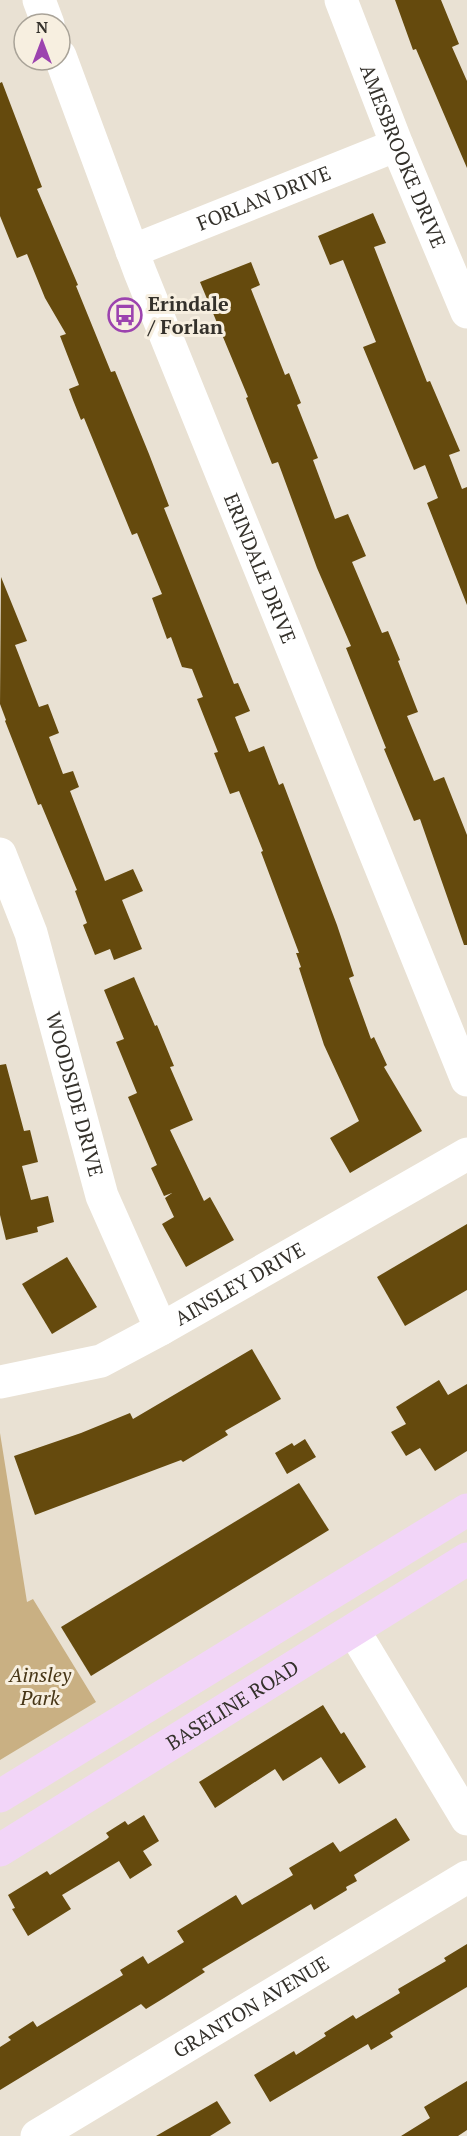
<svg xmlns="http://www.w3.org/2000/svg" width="467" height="2136" font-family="'PT Serif',serif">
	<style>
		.green { fill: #c9b083 }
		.building { fill: #654a0d }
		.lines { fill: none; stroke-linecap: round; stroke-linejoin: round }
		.minor { stroke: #fff; stroke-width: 33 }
		.major { stroke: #f2d5f8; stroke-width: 33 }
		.labels { text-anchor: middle; stroke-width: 6; stroke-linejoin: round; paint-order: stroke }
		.street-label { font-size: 20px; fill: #34312b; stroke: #f7efe0 }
		.poi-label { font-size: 20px; font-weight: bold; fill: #34312b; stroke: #f7efe0; text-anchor: start }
		.park-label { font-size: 20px; font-style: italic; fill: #473616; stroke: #f7efe0 }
	</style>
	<rect width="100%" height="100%" fill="#e9e1d3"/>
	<path class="green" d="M0 1433 27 1602 33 1599 96 1702 0 1760Z"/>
	<g class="building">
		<path d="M395 0H441L459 44 452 47 467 81V168L416 49 413 50Z"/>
		<path d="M2 82 42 187 37 189 78 285 76 286 111 372 115 371 149 454 169 506 164 508 213 631 234 684 238 683 250 711 235 717 249 752 264 746 279 785 283 783 337 925 354 976 349 978 371 1039 374 1037 387 1065 384 1067 422 1131 350 1173 330 1138 359 1121 324 1045 299 968 301 967 296 953H299L261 852 263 851 239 791 230 794 214 753 218 752 197 699 203 697 192 669 182 667 171 637 167 639 152 598 162 594 137 533 132 535 84 418 81 420 73 400 69 389 79 385 60 336 66 334 45 298 27 254 17 258 0 216V83Z"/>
		<path d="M373 213 386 243 374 247 427 382 430 381 460 451 449 455 462 489 467 487V605L427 503 438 498 425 465 414 470 363 347 376 342 343 260 330 265 318 236Z"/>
		<path d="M251 262 260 285 251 289 285 375 289 373 301 403 297 405 318 458 313 460 335 519 348 514 366 556 352 562 382 633 388 631 400 660 398 661 418 712 407 716 434 781 444 777 467 835V945H464L420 819 414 821 384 749 386 748 346 648 351 646 317 568 278 462 272 464 246 398 248 397 200 282Z"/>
		<path d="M1 577 27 641 15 645 39 707 48 704 59 733 49 737 63 774 73 771 79 787 70 791 105 881 133 869 143 891 122 900 142 949 114 960 110 949 95 955 83 925 87 923 75 891 77 890 41 804 38 805 5 721 6 720 0 704Z"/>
		<path d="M134 977 155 1026 157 1025 174 1066 170 1067 193 1120 170 1130 204 1201 210 1197 234 1240 186 1267 162 1224 174 1217 165 1198 172 1193 164 1196 151 1168 157 1165 128 1097 137 1093 116 1042 124 1039 104 990Z"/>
		<path d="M6 1064 24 1131 30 1130 38 1162 22 1166 31 1200 48 1196 54 1222 37 1227 38 1232 6 1240 0 1215V1065Z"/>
		<path d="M467 1224V1290L405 1326 377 1277Z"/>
		<path d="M67 1257 97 1307 52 1334 22 1284Z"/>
		<path d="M252 1349 281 1399 225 1431 228 1435 183 1462 181 1460 35 1515 14 1456 81 1433 130 1413 133 1419Z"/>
		<path d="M439 1380 448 1395 467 1384V1451L435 1471 420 1448 406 1456 391 1432 406 1424 396 1407Z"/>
		<path d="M305 1439 316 1457 287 1474 275 1453 292 1443 294 1446Z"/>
		<path d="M299 1483 329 1530 91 1676 61 1627Z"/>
		<path d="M323 1705 341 1734 344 1732 366 1767 339 1784 321 1757 283 1781 275 1769 215 1808 199 1782Z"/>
		<path d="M144 1815 159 1841 143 1851 152 1865 130 1879 119 1861 62 1895 71 1909 28 1936 12 1909 15 1908 8 1895 47 1871 50 1875 107 1839 109 1837 106 1833 125 1821 128 1825Z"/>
		<path d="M396 1818 410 1840 354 1875 357 1881 346 1887 347 1890 314 1910 311 1904 202 1969 205 1972 164 1998 146 2009 141 2004 0 2090V2047L11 2040 8 2037 33 2021 37 2027 123 1975 120 1970 143 1956 148 1964 184 1942 177 1931 236 1895 242 1905 293 1875 289 1868 333 1842 340 1852Z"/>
		<path d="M467 1944V1987L390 2033 393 2037 371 2050 368 2044 270 2102 254 2075 294 2051 296 2055 326 2036 324 2033 353 2015 356 2019 400 1993 398 1989 446 1961 444 1958Z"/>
		<path d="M467 2081V2130L458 2136H401L430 2118 424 2107Z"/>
		<path d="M217 2101 231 2123 210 2136H156Z"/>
	</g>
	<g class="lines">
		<g class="minor">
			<path d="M39 0 48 24"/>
			<path id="s1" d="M341 0 397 145 467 312"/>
			<path id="s2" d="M60 56 140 272 467 1080"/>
			<path id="s3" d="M132 251 397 145"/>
			<path id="s4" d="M0 854 31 933 102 1196 161 1329"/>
			<path id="s5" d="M0 1382 101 1361 161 1329 467 1154"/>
			<path d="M354 1631 467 1819"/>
			<path id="s6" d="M37 2136 467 1877"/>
		</g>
		<g class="major">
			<path d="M0 1796 467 1510"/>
			<path id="s7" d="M0 1850 467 1559"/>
		</g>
	</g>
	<defs>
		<symbol id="bus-ring" viewBox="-11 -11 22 22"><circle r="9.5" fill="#f7efe0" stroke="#9c43af" stroke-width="1.5"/><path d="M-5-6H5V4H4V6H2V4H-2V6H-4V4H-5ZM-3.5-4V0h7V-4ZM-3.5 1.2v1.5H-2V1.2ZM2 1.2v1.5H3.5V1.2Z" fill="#9c43af"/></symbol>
	</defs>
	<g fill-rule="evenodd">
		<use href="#bus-ring" x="106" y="296" width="38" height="38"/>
	</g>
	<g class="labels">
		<g class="street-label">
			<text dy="7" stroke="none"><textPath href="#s1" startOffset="168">AMESBROOKE DRIVE</textPath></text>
			<text dy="7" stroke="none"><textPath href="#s3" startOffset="142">FORLAN DRIVE</textPath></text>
			<text dy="7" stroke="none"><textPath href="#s2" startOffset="550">ERINDALE DRIVE</textPath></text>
			<text dy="7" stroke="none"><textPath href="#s4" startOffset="252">WOODSIDE DRIVE</textPath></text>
			<text dy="7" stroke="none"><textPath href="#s5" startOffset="262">AINSLEY DRIVE</textPath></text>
			<text dy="7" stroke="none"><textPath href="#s7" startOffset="274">BASELINE ROAD</textPath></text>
			<text dy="7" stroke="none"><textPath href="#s6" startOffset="250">GRANTON AVENUE</textPath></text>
		</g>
		<g class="poi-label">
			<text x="148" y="311">Erindale<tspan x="148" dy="23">/ Forlan</tspan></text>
		</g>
		<g class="park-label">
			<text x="40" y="1682">Ainsley<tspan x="40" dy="23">Park</tspan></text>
		</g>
	</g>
	<g transform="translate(42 42)"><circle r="28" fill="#f7efe0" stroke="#a9a398" stroke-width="1.5"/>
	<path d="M0-4.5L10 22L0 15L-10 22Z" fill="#9c43af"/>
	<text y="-9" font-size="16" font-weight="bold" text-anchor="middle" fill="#34312b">N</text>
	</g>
</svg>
